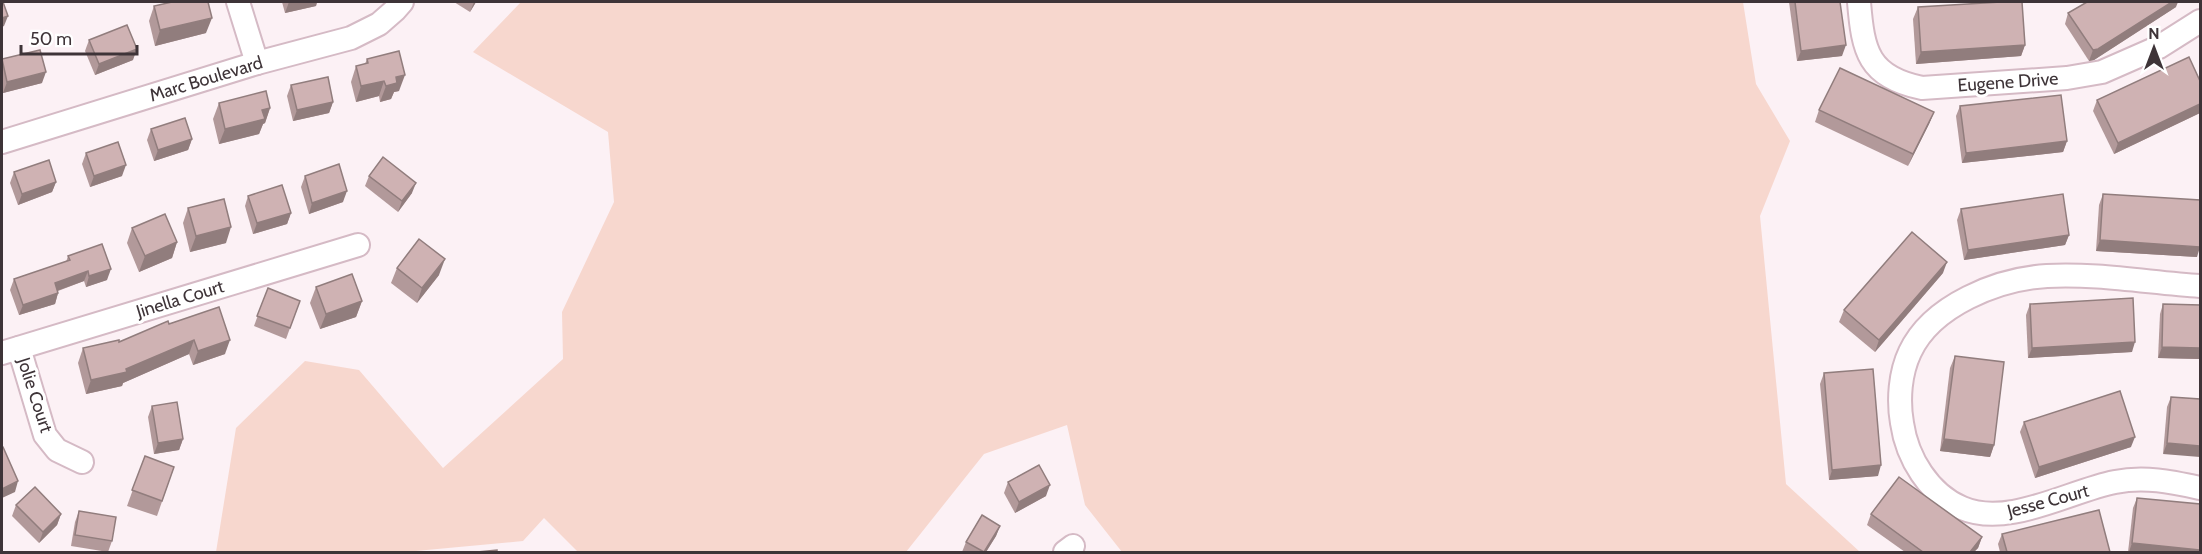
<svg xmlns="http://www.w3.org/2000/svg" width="2202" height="554" font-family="Cabin,sans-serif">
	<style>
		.green { fill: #f7d7ce }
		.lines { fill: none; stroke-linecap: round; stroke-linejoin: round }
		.minor-casing { stroke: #d5bac5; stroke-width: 26 }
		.minor { stroke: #fff; stroke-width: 22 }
		.wall { fill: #b2999a }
		.shaded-wall { fill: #917d7d }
		.building { fill: #cfb2b3; stroke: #917d7d; stroke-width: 1.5 }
		.labels { text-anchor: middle; stroke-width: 6; stroke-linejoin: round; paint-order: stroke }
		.street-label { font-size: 18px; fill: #3e3438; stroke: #fff }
	</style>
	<rect width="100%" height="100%" fill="#fcf1f5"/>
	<path class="green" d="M521 2H1743L1756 84 1790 141 1760 216 1786 484 1860 552H1122L1085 505 1067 425 984 454 906 552H578L544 518 523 541 405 552H216L236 428 305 361 359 370 443 468 563 359 562 312 614 202 608 132 473 52Z"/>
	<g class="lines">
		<defs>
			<g id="minor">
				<path d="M238 2 257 63"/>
				<path d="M1859 2C1863 51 1868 77 1922 88L2067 78 2102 72 2159 47 2200 21"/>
				<path d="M2 142 257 63 351 38 379 24 395 10 402 2"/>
				<path d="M2200 286C2152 283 2095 273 2047 276 1998 279 1932 305 1910 352 1900 373 1898 400 1902 423 1907 458 1929 494 1962 508 2008 528 2069 491 2115 482 2145 476 2172 482 2200 488"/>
				<path d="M19 348 45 435 57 450 82 462"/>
				<path d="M2 353 358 245"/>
				<path d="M1065 552 1073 546"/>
			</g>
		</defs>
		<use href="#minor" class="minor-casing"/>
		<use href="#minor" class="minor"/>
	</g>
	<g class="wall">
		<path d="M282 2H317L316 6 285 13Z"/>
		<path d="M454 2H476L470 12Z"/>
		<path d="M1789 2H1840L1842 56 1797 61Z"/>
		<path d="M154 6 206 33 155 46 149 21Z"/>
		<path d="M1918 7 2025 45 2021 56 1916 64 1913 19Z"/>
		<path d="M2176 7 2094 60 2089 61 2065 24 2068 13Z"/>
		<path d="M89 40 133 60 95 75 85 51Z"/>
		<path d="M2 59 42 83 3 93 2 87Z"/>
		<path d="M367 59 399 91 394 92 391 99 380 102 379 96 356 102 351 82 356 66 365 64Z"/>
		<path d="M2200 81V113L2114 154 2093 111 2097 100Z"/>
		<path d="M291 85 333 102 329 113 293 121 287 96Z"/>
		<path d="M219 103 270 108 265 123 263 124 259 134 219 144 213 119Z"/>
		<path d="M1960 106 2067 141 2063 152 1962 163 1956 116Z"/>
		<path d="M1819 110 1934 112 1929 124 1908 166 1815 122Z"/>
		<path d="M151 129 192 139 188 150 154 161 147 140Z"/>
		<path d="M86 153 122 176 90 187 82 164Z"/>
		<path d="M14 172 56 182 52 192 18 205 10 183Z"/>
		<path d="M305 176 343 202 309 214 301 187Z"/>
		<path d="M369 176 412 193 398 212 365 186Z"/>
		<path d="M2103 194 2197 257 2096 251 2099 205Z"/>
		<path d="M248 196 291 213 287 224 253 234 245 206Z"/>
		<path d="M188 208 226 243 190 252 183 223Z"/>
		<path d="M1961 209 2069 235 2065 245 1964 260 1957 220Z"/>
		<path d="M132 228 177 242 172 258 139 272 127 243Z"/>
		<path d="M68 256 107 280 86 287 84 281 58 291V293L55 304 19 315 10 290 14 279 66 262Z"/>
		<path d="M397 268 439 275 417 303 391 283Z"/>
		<path d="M1943 273 1875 352 1839 322 1844 310Z"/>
		<path d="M316 287 362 301 356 317 320 329 310 303Z"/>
		<path d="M268 288 300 301 286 339 254 326Z"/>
		<path d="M2030 304 2132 352 2028 358 2026 315Z"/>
		<path d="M2163 304 2200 305V359L2158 358 2160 314Z"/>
		<path d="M169 324 225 354 193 365 189 354 123 383 122 386 86 394 78 363 83 348 119 342Z"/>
		<path d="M1955 356 1994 445 1990 457 1940 451 1950 368Z"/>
		<path d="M1824 373 1878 476 1829 480 1820 384Z"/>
		<path d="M2171 397 2200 399 2163 454 2167 407Z"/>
		<path d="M152 406 183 439 179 450 154 454 148 417Z"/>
		<path d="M2024 422 2131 447 2035 478 2020 432Z"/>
		<path d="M145 456 174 467 157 516 127 506Z"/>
		<path d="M1008 482 1046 496 1015 513 1004 493Z"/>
		<path d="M2137 498 2200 552H2128L2133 508Z"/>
		<path d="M16 505 61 514 57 525 39 543 12 516Z"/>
		<path d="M79 511 112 541 108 552 71 546 75 522Z"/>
		<path d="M1871 514 1982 537 1978 548 1974 552H1905L1867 525Z"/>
		<path d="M1000 526 996 536 986 552H962L966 542Z"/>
		<path d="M2002 534 2110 552H2000L1998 544Z"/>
	</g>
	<g class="shaded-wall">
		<path d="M289 2H317L316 6 285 13Z"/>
		<path d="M474 2H476L470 12Z"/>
		<path d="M2172 2H2178L2176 7 2094 60 2089 61 2093 50Z"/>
		<path d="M8 16 4 26 2 27V18Z"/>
		<path d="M212 18 206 33 155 46 160 30Z"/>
		<path d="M1846 45 1842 56 1797 61 1801 51Z"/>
		<path d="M2025 45 2021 56 1916 64 1921 52Z"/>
		<path d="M137 49 133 60 95 75 99 64Z"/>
		<path d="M46 72 42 83 3 93 7 82Z"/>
		<path d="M405 75 399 91 394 92 391 99 380 102 386 86 396 77Z"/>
		<path d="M384 81 379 96 356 102 361 86Z"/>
		<path d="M333 102 329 113 293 121 297 110Z"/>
		<path d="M2200 104V113L2114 154 2118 143Z"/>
		<path d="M270 108 265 123 263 124 259 134 219 144 225 129 262 110Z"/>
		<path d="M1934 112 1929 124 1908 166 1913 154Z"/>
		<path d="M192 139 188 150 154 161 158 150Z"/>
		<path d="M2067 141 2063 152 1962 163 1966 153Z"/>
		<path d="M126 165 122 176 90 187 94 176Z"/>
		<path d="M56 182 52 192 18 205 22 194Z"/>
		<path d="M416 183 412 193 398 212 402 201Z"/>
		<path d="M347 191 343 202 309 214 312 203Z"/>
		<path d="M291 213 287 224 253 234 257 223Z"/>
		<path d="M231 227 226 243 190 252 196 236Z"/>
		<path d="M2069 235 2065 245 1964 260 1968 250Z"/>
		<path d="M2100 240 2200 247 2197 257 2096 251Z"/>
		<path d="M177 242 172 258 139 272 145 256Z"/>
		<path d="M445 259 439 275 417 303 422 288Z"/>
		<path d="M1947 262 1943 273 1875 352 1879 340Z"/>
		<path d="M111 269 107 280 86 287 89 276Z"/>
		<path d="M88 271 84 281 51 293 55 283Z"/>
		<path d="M58 293 55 304 19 315 23 305Z"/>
		<path d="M362 301 356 317 320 329 326 314Z"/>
		<path d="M194 340 189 354 123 383 122 386 86 394 91 380 126 369Z"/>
		<path d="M230 340 225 354 193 365 198 351Z"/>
		<path d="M2135 342 2132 352 2028 358 2032 348Z"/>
		<path d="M2162 347 2200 348V359L2158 358Z"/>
		<path d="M2135 437 2131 447 2035 478 2039 467Z"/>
		<path d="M183 439 179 450 154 454 158 443Z"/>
		<path d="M1944 439 1994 445 1990 457 1940 451Z"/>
		<path d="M2167 443 2200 446V457L2163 454Z"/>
		<path d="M1881 465 1878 476 1829 480 1832 470Z"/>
		<path d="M18 481 15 492 2 498V489Z"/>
		<path d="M1050 485 1046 496 1015 513 1019 502Z"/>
		<path d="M61 514 57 525 39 543 43 532Z"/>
		<path d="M1000 526 996 536 986 552H984Z"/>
		<path d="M1982 537 1978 548 1974 552H1970Z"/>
		<path d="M2132 543 2200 550V552H2129Z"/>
	</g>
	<g class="building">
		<path d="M2 2H3L8 16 2 18Z"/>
		<path d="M172 2H208L212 18 160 30 154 6Z"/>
		<path d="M1795 2H1840L1846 45 1801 51Z"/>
		<path d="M2001 2H2022L2025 45 1921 52 1918 7Z"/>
		<path d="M2087 2H2172L2098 49 2093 50 2068 13Z"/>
		<path d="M127 25 137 49 99 64 89 40Z"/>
		<path d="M40 50 46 72 7 82 2 59Z"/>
		<path d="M399 51 405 75 396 77 397 83 386 86 384 81 361 86 356 66 368 63 367 59Z"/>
		<path d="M2189 57 2200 81V104L2118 143 2097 100Z"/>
		<path d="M1840 68 1934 112 1913 154 1819 110Z"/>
		<path d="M328 77 333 102 297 110 291 85Z"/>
		<path d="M266 91 270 108 262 110 265 119 225 129 219 103Z"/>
		<path d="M2061 95 2067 141 1966 153 1960 106Z"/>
		<path d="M185 118 192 139 158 150 151 129Z"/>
		<path d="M118 142 126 165 94 176 86 153Z"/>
		<path d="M383 157 416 183 402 201 369 176Z"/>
		<path d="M49 160 56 182 22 194 14 172Z"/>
		<path d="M339 164 347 191 312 203 305 176Z"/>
		<path d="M282 185 291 213 257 223 248 196Z"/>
		<path d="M2063 194 2069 235 1968 250 1961 209Z"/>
		<path d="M2103 194 2200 200V247L2100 240Z"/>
		<path d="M224 199 231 227 196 236 188 208Z"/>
		<path d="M165 214 177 242 145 256 132 228Z"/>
		<path d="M1912 232 1947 262 1879 340 1844 310Z"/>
		<path d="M419 239 445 259 422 288 397 268Z"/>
		<path d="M102 244 111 269 89 276 88 271 55 283 58 293 23 305 14 279 70 260 68 256Z"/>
		<path d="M352 274 362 301 326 314 316 287Z"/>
		<path d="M268 288 300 301 290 328 257 316Z"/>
		<path d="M2133 298 2135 342 2032 348 2030 304Z"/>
		<path d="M2163 304 2200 305V348L2162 347Z"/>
		<path d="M219 307 230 340 198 351 194 340 126 369 127 372 91 380 83 348 119 340V342L168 321 169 324Z"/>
		<path d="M1955 356 2004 362 1994 445 1944 439Z"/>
		<path d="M1873 369 1881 465 1832 470 1824 373Z"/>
		<path d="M2120 391 2135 437 2039 467 2024 422Z"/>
		<path d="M2171 397 2200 399V446L2167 443Z"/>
		<path d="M177 402 183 439 158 443 152 406Z"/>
		<path d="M2 447H3L18 481 2 489Z"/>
		<path d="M145 456 174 467 162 501 132 490Z"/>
		<path d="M1039 465 1050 485 1019 502 1008 482Z"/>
		<path d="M1899 477 1982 537 1970 552H1923L1871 514Z"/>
		<path d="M35 487 61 514 43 532 16 505Z"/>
		<path d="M2137 498 2200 504V550L2132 543Z"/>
		<path d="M2099 510 2110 552H2007L2002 534Z"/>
		<path d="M79 511 116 517 112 541 75 535Z"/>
		<path d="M982 515 1000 526 984 552 966 542Z"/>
		<path d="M497 550V552H477Z"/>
	</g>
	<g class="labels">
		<g class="street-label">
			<text transform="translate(206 79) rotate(-17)" y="6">Marc Boulevard</text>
			<text transform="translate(2008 82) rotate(-4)" y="6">Eugene Drive</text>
			<text transform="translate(180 299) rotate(-17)" y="6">Jinella Court</text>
			<text transform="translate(35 395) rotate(72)" y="6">Jolie Court</text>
			<text transform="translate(2048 501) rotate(-15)" y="6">Jesse Court</text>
		</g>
	</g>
	<rect width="2202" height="554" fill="none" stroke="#3e3438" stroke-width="6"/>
	<g transform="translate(2154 48)" stroke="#ffffff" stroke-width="4.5" paint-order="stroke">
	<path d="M0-4.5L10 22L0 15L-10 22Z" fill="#3e3438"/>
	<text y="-9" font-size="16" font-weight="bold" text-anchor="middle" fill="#3e3438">N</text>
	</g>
	<path d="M21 45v9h116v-9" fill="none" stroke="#3e3438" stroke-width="3"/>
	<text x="30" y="45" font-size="18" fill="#3e3438" stroke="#ffffff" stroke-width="4.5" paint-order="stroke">50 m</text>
</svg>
